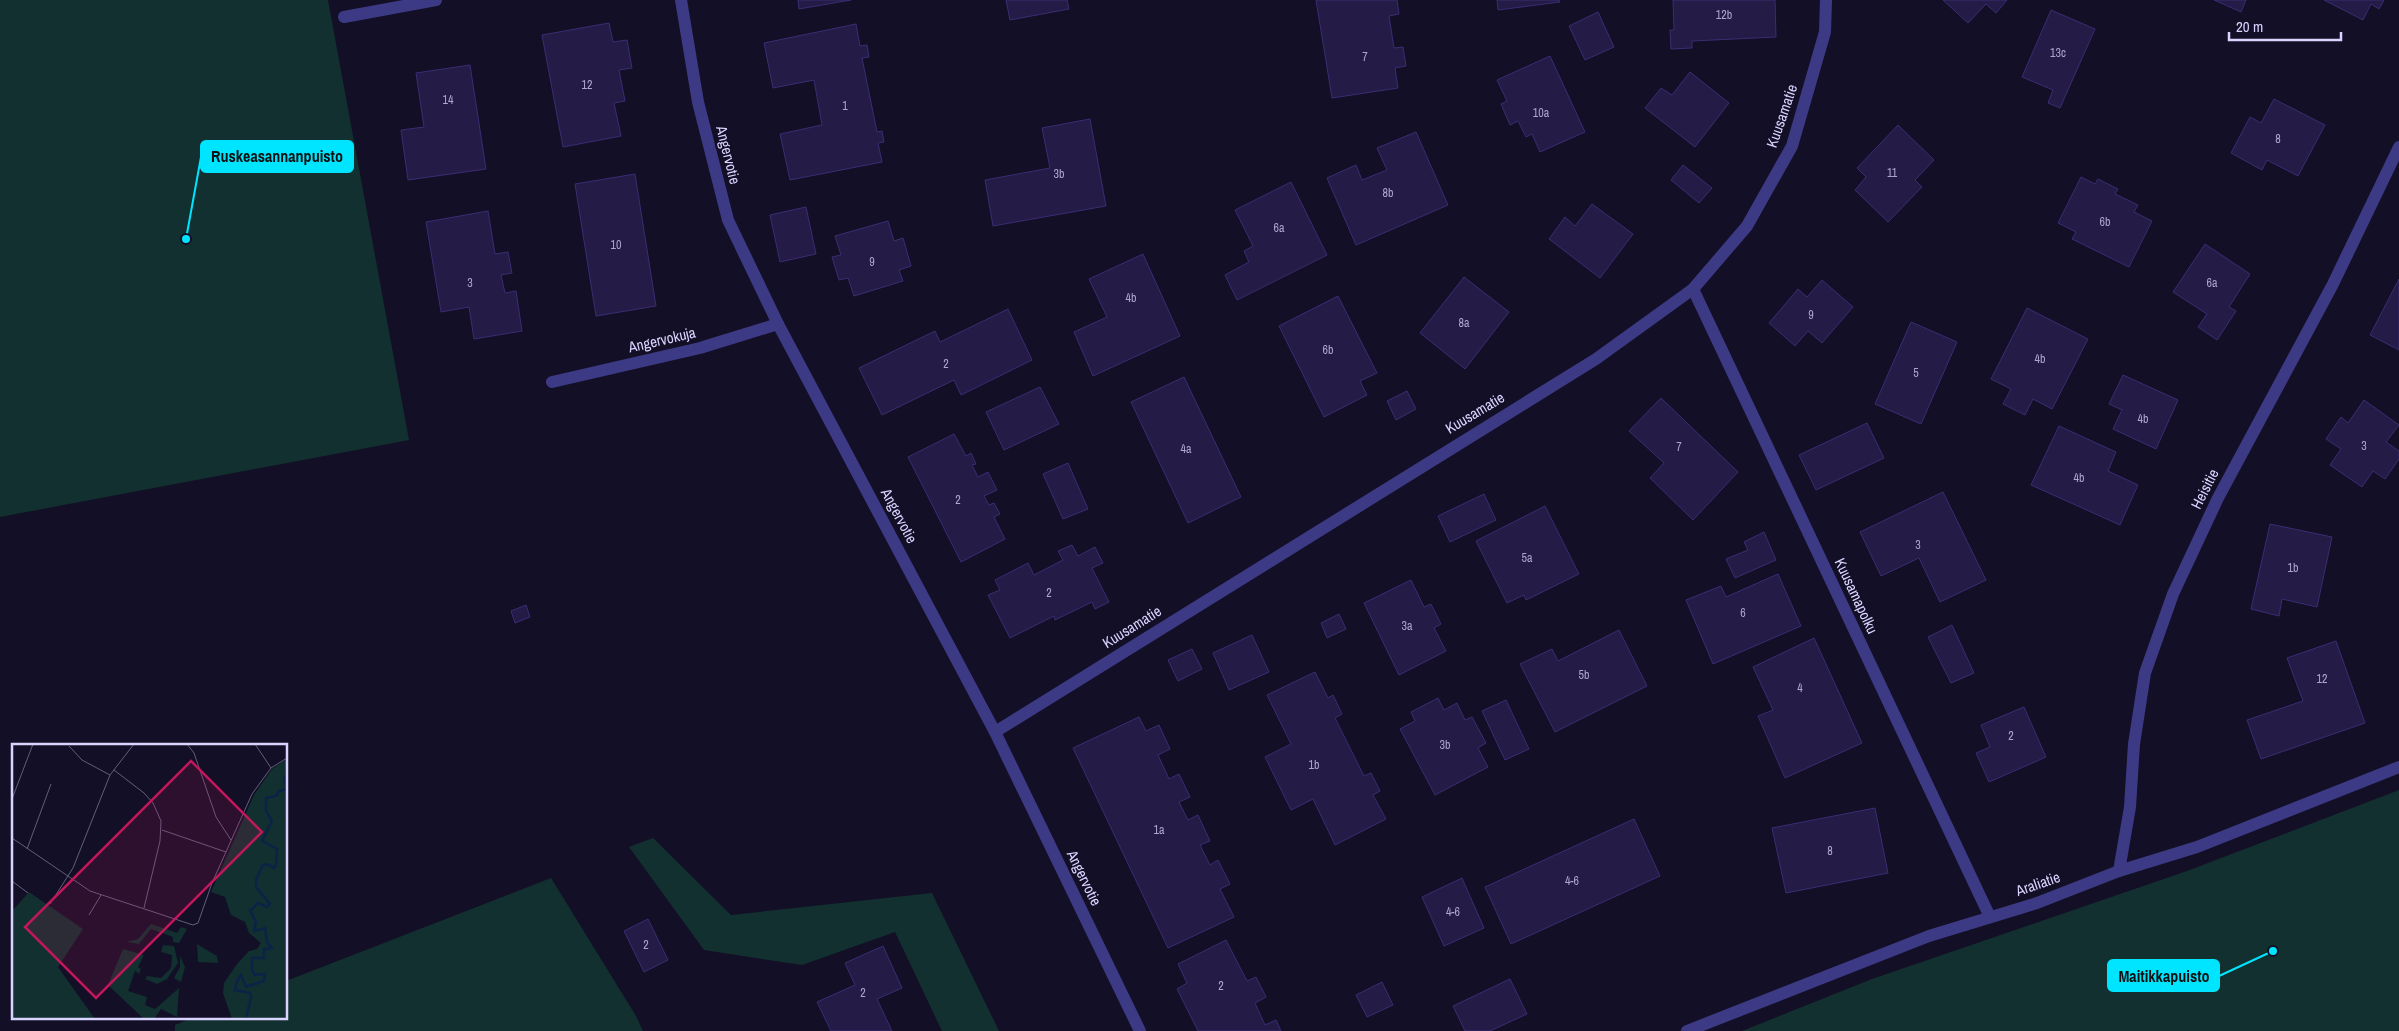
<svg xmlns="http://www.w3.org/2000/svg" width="2399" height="1031" font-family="'Archivo Narrow',sans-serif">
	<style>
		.green { fill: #12302f }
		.building { fill: #241b47; stroke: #3b2d73 }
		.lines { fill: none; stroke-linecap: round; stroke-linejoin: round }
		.street { stroke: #3d3a85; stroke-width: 12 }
		.labels { text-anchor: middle; stroke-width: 5; stroke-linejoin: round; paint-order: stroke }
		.number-label { font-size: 12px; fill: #aca6d1 }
		.street-label { font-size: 15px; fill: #d9d4ff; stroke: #130f26 }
		.inset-river { fill: none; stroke: #0c2248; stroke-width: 2.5 }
		.inset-road { fill: none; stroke: #625e7d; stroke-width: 1 }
		.view { fill: #c2185b; fill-opacity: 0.15; stroke: #c2185b; stroke-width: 2.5 }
		.inset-edge { fill: none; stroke: #d9d4ff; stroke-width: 2.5 }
		.leader { fill: none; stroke: #00e5ff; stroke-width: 2 }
		.callout-dot { fill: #00e5ff; stroke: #130f26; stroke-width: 2 }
		.callout { fill: #00e5ff; stroke: #00e5ff; stroke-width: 2 }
		.callout-label { font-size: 16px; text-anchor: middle; font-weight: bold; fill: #111 }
	</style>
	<rect width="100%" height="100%" fill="#130f26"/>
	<g class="green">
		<path d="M0 0H328L409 440 0 517Z"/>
		<path d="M2399 790V1031H1742L1872 979 2187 871Z"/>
		<path d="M653 838 731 915 932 893 999 1031H942L895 932 802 965 704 950 629 847Z"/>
		<path d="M551 878 636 1016 643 1031H175V1025L194 1017H286V981Z"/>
	</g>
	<g class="building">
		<path d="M798 0H851L799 9Z"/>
		<path d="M1006 0H1067L1069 9 1010 20Z"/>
		<path d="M1316 0H1397L1399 14 1389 16 1394 48 1403 47 1406 66 1395 68 1398 88 1332 98Z"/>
		<path d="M1497 0H1559L1560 2 1498 10Z"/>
		<path d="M1673 0H1775L1776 37 1692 41V48L1671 49 1670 30H1674Z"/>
		<path d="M1943 0H2007L1996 13 1986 4 1968 23Z"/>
		<path d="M2214 0H2246L2241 12Z"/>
		<path d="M2324 0H2384L2379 9 2371 4 2363 20Z"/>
		<path d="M2051 10 2095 29 2060 108 2048 103 2053 90 2022 77Z"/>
		<path d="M1598 12 1614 47 1585 60 1569 26Z"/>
		<path d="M609 23 613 42 627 40 632 68 619 70 625 101 614 103 621 136 563 147 542 35Z"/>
		<path d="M856 24 860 46 867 45 869 57 862 58 877 132 882 131 884 142 878 143 882 162 790 180 780 134 822 125 814 80 773 88 764 43Z"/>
		<path d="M1550 56 1585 132 1540 152 1532 134 1526 137 1518 121 1510 125 1501 104 1507 101 1497 80Z"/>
		<path d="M470 65 486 169 408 180 401 130 424 127 416 73Z"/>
		<path d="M1690 72 1729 103 1695 147 1645 108 1661 88 1672 95Z"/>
		<path d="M2274 99 2325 125 2298 176 2267 160 2262 170 2231 153 2250 117 2261 123Z"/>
		<path d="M1090 119 1106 206 993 226 985 180 1050 168 1042 128Z"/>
		<path d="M1898 125 1934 160 1915 180 1922 187 1888 222 1855 190 1866 177 1857 168Z"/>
		<path d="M1416 132 1448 205 1356 245 1327 178 1356 165 1362 180 1387 170 1377 148Z"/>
		<path d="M1683 165 1712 188 1699 203 1671 180Z"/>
		<path d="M635 174 656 306 596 316 575 184Z"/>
		<path d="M2081 177 2095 184 2098 179 2118 189 2115 194 2138 205 2134 212 2152 221 2129 267 2072 239 2076 232 2058 223Z"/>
		<path d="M1291 182 1327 255 1237 300 1225 275 1249 262 1244 251 1253 246 1235 210Z"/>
		<path d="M1592 204 1633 234 1600 278 1549 239 1565 217 1575 226Z"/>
		<path d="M806 207 816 254 780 262 770 215Z"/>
		<path d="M488 211 495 254 508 252 512 273 501 275 505 293 516 291 522 331 474 339 469 307 441 312 426 222Z"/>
		<path d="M888 221 894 241 903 238 911 266 899 270 903 281 854 296 848 278 839 280 832 257 841 255 835 236Z"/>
		<path d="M2205 244 2250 274 2229 307 2236 311 2217 340 2198 327 2207 314 2173 292Z"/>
		<path d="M1143 254 1180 336 1093 376 1074 332 1107 317 1089 279Z"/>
		<path d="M1464 277 1509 312 1465 369 1420 333Z"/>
		<path d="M2399 279V350L2370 335Z"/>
		<path d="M1822 280 1853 307 1822 343 1808 331 1795 346 1769 323 1798 289 1807 297Z"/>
		<path d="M1338 296 1377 373 1360 381 1367 395 1324 417 1279 326Z"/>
		<path d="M2027 308 2088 339 2052 409 2033 399 2025 415 2003 404 2011 389 1991 379Z"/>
		<path d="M1008 309 1032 360 961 395 954 380 882 415 859 368 935 331 940 342Z"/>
		<path d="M1911 322 1957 342 1921 424 1875 404Z"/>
		<path d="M2123 375 2178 400 2156 449 2113 429 2122 410 2109 404Z"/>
		<path d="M1184 377 1241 497 1188 523 1131 402Z"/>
		<path d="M1040 387 1059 424 1004 450 986 412Z"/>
		<path d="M1407 391 1416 409 1396 420 1387 401Z"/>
		<path d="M1661 398 1738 472 1693 520 1650 478 1664 463 1629 431Z"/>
		<path d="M2364 400 2399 425 2386 442 2399 451V459L2385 479 2373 471 2362 487 2330 465 2341 449 2326 439 2341 417 2348 423Z"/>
		<path d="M1867 423 1884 458 1816 490 1799 455Z"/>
		<path d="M2059 426 2116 452 2108 471 2138 485 2120 525 2031 485Z"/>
		<path d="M954 434 966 456 971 453 976 464 972 465 978 477 988 472 997 490 984 496 989 505 994 503 1000 514 994 517 1005 539 961 562 908 457Z"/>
		<path d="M1068 463 1088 509 1063 519 1043 474Z"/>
		<path d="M1943 492 1986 580 1940 602 1919 558 1881 576 1860 532Z"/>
		<path d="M1484 494 1496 520 1450 542 1438 516Z"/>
		<path d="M1545 506 1579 574 1526 600 1524 595 1507 603 1476 541Z"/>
		<path d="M2270 524 2332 537 2317 607 2282 599 2279 616 2251 609Z"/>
		<path d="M1764 532 1776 560 1735 578 1726 559 1748 550 1744 542Z"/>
		<path d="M1072 545 1078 556 1095 547 1103 563 1092 568 1109 602 1095 609 1092 602 1055 620 1054 616 1010 638 988 595 1000 590 995 580 1028 563 1034 575 1063 560 1058 551Z"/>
		<path d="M1778 574 1801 626 1713 664 1686 600 1721 586 1726 597Z"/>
		<path d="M1411 580 1424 607 1431 604 1441 624 1434 628 1446 651 1399 675 1364 603Z"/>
		<path d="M526 605 530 617 515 623 511 611Z"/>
		<path d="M1339 614 1346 629 1327 638 1321 623Z"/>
		<path d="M1952 625 1974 673 1951 683 1928 637Z"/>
		<path d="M1619 630 1647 686 1555 732 1520 664 1552 649 1558 661Z"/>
		<path d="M1252 635 1269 672 1229 690 1213 653Z"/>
		<path d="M1814 638 1862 743 1785 778 1758 716 1773 710 1753 667Z"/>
		<path d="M2336 641 2365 723 2261 759 2247 720 2303 701 2287 658Z"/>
		<path d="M1192 649 1202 669 1178 681 1168 660Z"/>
		<path d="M1315 672 1328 698 1333 695 1342 714 1335 718 1364 776 1371 773 1380 791 1373 795 1386 819 1335 845 1313 799 1291 810 1265 757 1291 744 1267 695Z"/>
		<path d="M1438 698 1444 710 1457 703 1465 720 1472 717 1486 743 1478 748 1488 767 1435 795 1400 729 1415 721 1411 712Z"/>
		<path d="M1506 700 1529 749 1505 760 1482 711Z"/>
		<path d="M2024 707 2046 757 1989 782 1976 753 1990 747 1981 725Z"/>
		<path d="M1139 717 1146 731 1159 725 1170 749 1158 755 1169 779 1179 774 1190 797 1179 802 1188 820 1198 815 1210 841 1200 845 1210 865 1218 860 1230 884 1220 889 1234 917 1168 948 1073 748Z"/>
		<path d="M1875 808 1888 873 1786 893 1772 828Z"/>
		<path d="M1634 819 1660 876 1511 944 1485 887Z"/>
		<path d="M1462 878 1484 928 1444 946 1422 897Z"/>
		<path d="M648 919 668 960 644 972 624 931Z"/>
		<path d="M1226 940 1247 981 1256 977 1266 997 1255 1003 1265 1025 1276 1020 1281 1031H1198L1177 989 1187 983 1178 964Z"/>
		<path d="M883 946 902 988 877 999 892 1031H831L817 1002 855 985 845 963Z"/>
		<path d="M1510 979 1527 1014 1490 1031H1465L1453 1006Z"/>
		<path d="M1382 982 1393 1005 1367 1017 1356 995Z"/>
	</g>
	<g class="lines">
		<g class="street">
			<path d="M681 0 698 102 728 220 778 324 995 732 1140 1031"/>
			<path d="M344 17 436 0"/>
			<path d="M1693 289 1990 917"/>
			<path d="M552 382 700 348 778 324"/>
			<path d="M995 732 1596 359 1693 289 1747 226 1792 146 1825 32 1826 0"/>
			<path d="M2119 871 2130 807 2134 744 2145 673 2173 594 2218 498 2333 284 2399 147"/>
			<path d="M1687 1031 1929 936 2037 903 2119 871 2197 847 2399 767"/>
		</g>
	</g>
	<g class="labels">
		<g class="number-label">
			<text x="1724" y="19">12b</text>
			<text x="2058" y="57">13c</text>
			<text x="1365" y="61">7</text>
			<text x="587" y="89">12</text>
			<text x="448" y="104">14</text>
			<text x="845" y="110">1</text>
			<text x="1541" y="117">10a</text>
			<text x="2278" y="143">8</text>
			<text x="1892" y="177">11</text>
			<text x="1059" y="178">3b</text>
			<text x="1388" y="197">8b</text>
			<text x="2105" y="226">6b</text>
			<text x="1279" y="232">6a</text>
			<text x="616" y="249">10</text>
			<text x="872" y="266">9</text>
			<text x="470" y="287">3</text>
			<text x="2212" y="287">6a</text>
			<text x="1131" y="302">4b</text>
			<text x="1811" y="319">9</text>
			<text x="1464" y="327">8a</text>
			<text x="1328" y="354">6b</text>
			<text x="2040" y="363">4b</text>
			<text x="946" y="368">2</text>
			<text x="1916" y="377">5</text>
			<text x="2143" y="423">4b</text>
			<text x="2364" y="450">3</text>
			<text x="1679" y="451">7</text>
			<text x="1186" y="453">4a</text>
			<text x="2079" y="482">4b</text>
			<text x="958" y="504">2</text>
			<text x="1918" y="549">3</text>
			<text x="1527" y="562">5a</text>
			<text x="2293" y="572">1b</text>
			<text x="1049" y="597">2</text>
			<text x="1743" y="617">6</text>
			<text x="1407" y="630">3a</text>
			<text x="1584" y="679">5b</text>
			<text x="2322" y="683">12</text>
			<text x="1800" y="692">4</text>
			<text x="2011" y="740">2</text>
			<text x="1445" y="749">3b</text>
			<text x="1314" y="769">1b</text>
			<text x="1159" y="834">1a</text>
			<text x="1830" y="855">8</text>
			<text x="1572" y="885">4-6</text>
			<text x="1453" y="916">4-6</text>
			<text x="646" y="949">2</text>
			<text x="1221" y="990">2</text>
			<text x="863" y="997">2</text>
		</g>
		<g class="street-label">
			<text transform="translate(1782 116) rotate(-71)" y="5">Kuusamatie</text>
			<text transform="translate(728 155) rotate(76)" y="5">Angervotie</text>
			<text transform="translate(662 340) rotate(-13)" y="5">Angervokuja</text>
			<text transform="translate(1475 413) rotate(-31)" y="5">Kuusamatie</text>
			<text transform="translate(2205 489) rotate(-63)" y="5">Heisitie</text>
			<text transform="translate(899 516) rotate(62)" y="5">Angervotie</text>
			<text transform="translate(1856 596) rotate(65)" y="5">Kuusamapolku</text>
			<text transform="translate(1132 627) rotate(-32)" y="5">Kuusamatie</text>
			<text transform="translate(1084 878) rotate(64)" y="5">Angervotie</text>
			<text transform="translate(2038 884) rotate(-19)" y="5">Araliatie</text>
		</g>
	</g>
	<g transform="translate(12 744)">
		<rect width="275" height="275" fill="#130f26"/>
		<path d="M275 15V275H220L211 249 212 239 225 220 237 207 245 205 249 199 237 189 233 178 219 171 213 153 199 148 242 51 260 25ZM17 148 71 185 46 223 83 275H0V167ZM139 180 165 189 169 183 175 185 167 199 161 198V193L139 185 127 200 115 198 126 195ZM185 200 205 212 206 219 186 218ZM151 201 162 202 166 219 155 235 145 240 133 235 135 232 149 234 159 224 160 211 149 208ZM111 205 132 211 126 223 129 225 127 230 123 227 116 247 135 253 133 261 143 265 167 244 165 273 149 265 142 275H132L96 241ZM168 212 173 223 169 238 162 234 168 223Z" fill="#12302f"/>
		<path class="inset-river" d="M234 275 239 253 238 249 223 246 225 237 229 231 234 243 252 237 253 230 243 231 240 226V214H252V205L260 204 255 198 253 184 242 187 244 177 238 167 246 159 255 163 258 160 244 143V136L251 121 255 120 262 124 264 121 265 105 250 97 260 77 254 67V54L264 52 267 47 275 45 272 34 275 31"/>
		<path class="inset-road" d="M175 0 182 9 204 73 219 96M243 0 259 24M57 2 70 16 98 31M102 26 132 49 141 59 149 77 148 97 132 164M0 55 21 0M150 86 214 108M0 94 78 147 181 181 186 179 200 139 240 50 259 24 275 14M15 105 39 40M0 137 16 149M38 160 61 124 98 31 122 0M77 171 89 151"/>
		<path class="view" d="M179 17 250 88 84 254 13 183Z"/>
		<rect width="275" height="275" class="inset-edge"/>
	</g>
	<path class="leader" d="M186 239L201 157M2273 951L2219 976"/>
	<g class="callout-dot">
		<circle cx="186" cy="239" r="5"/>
		<circle cx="2273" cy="951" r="5"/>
	</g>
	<g class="callout">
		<rect x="201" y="141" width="152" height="31" rx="5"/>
		<rect x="2108" y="960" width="111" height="31" rx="5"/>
	</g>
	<g class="callout-label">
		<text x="277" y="162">Ruskeasannanpuisto</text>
		<text x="2164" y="982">Maitikkapuisto</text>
	</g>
	<path d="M2229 32v8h112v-8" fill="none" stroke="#d9d4ff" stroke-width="2.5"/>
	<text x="2236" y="32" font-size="15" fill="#d9d4ff" stroke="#130f26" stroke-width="4" paint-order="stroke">20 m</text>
</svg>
